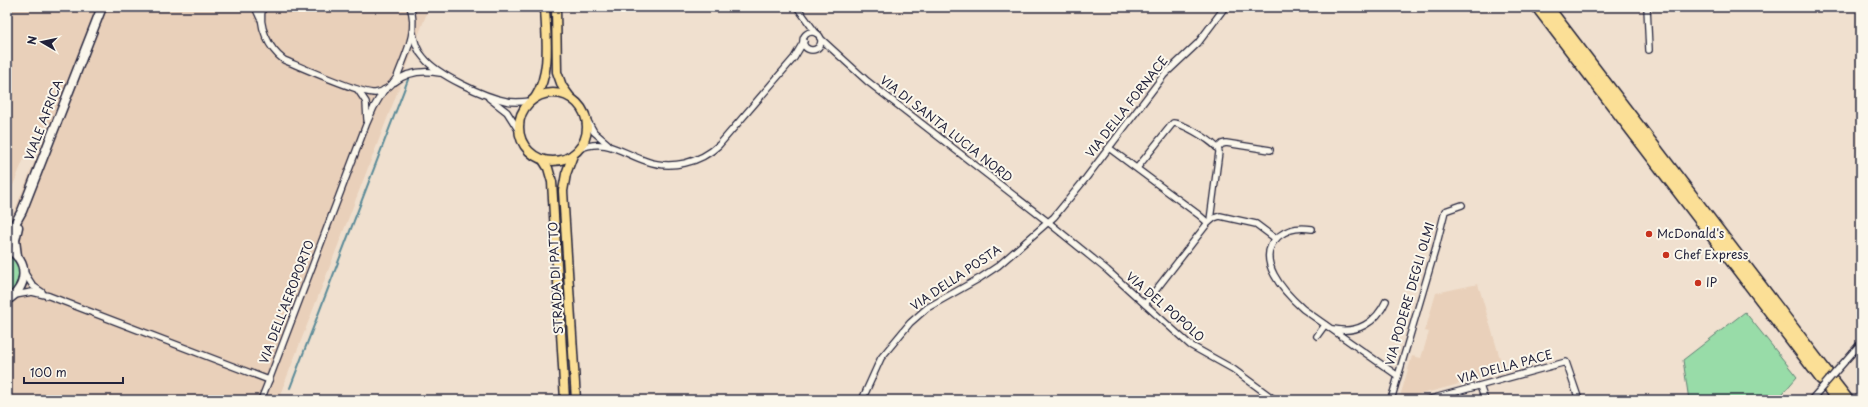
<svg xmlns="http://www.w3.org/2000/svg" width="1868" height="407" font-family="'Playpen Sans',sans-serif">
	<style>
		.built { fill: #e9d0ba }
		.green { fill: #98dca8; stroke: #5d7f72 }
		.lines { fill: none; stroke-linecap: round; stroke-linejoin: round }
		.stream { stroke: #588997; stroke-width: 2 }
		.street-casing { stroke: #22223b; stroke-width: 8 }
		.secondary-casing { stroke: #22223b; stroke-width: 11 }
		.primary-casing { stroke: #22223b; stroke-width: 11 }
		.highway-casing { stroke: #22223b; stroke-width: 13 }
		.street { stroke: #fbf7ec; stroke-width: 5.5 }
		.secondary { stroke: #fbf7ec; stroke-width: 8 }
		.primary { stroke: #fbdf96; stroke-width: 8 }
		.highway { stroke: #fbdf96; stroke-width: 10 }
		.street-bridge-casing { stroke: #22223b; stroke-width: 8; stroke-linecap: butt }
		.street-bridge { stroke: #fbf7ec; stroke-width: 5.5 }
		.poi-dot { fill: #c8321e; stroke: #fbf7ec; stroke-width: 1.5 }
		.labels { text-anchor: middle; stroke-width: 4; stroke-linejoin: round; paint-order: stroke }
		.street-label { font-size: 12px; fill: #22223b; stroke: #fbf7ec }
		.poi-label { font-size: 12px; fill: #22223b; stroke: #fbf7ec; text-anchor: start }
	</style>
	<rect width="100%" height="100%" fill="#f0e0cf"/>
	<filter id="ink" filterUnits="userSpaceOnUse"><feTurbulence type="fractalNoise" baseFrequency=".025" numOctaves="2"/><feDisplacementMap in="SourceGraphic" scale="8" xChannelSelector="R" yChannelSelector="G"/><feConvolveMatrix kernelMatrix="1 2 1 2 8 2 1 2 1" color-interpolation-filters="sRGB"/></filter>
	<g filter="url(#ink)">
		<g class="built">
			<path d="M7 7H429L399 88 278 400H7V229L45 136 35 132 7 200Z"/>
			<path d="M1478 284 1504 372 1399 400 1412 356 1421 358 1429 332 1425 331 1436 293Z"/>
		</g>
		<g class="green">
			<path d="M7 254C19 260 24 275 17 287 15 291 10 294 7 296Z"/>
			<path d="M1745 312 1797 377 1777 400H1689L1683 360Z"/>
		</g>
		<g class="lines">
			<g class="stream">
				<path d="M290 388 409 77"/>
				<path d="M286 400V398"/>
			</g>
			<defs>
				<g id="street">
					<path d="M255 7 260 18"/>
					<path d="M263 7C257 25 269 49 284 60 301 67 361 94 375 93 385 92 392 85 397 77 405 55 419 30 410 7"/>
					<path d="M797 7 816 33"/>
					<path d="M1647 7 1649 50"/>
					<circle cx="812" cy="41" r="9"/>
					<path d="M413 33C415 42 417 51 424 58 437 75 485 97 506 101 514 103 523 102 531 101"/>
					<path d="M820 38 867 81 1048 222 1107 270 1190 345 1233 369 1275 400"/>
					<path d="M395 82C408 71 423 70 440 73"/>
					<path d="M358 90 366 102 367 119"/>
					<path d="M489 98 507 112 519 131"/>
					<path d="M585 116 594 132 608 144"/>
					<path d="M1109 148 1199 215 1208 223"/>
					<path d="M1218 148 1222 144 1226 143 1270 150"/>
					<path d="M579 149C605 137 622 153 646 161 671 170 700 163 719 145L794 58 804 41"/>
					<path d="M1137 168 1173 123C1182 123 1218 143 1219 152L1210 220"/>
					<path d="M1312 229C1300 227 1289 228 1279 236 1252 258 1285 293 1303 309L1398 376"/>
					<path d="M24 272 33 286 42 292"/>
					<path d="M15 295 32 292 49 296 269 380 366 125 374 107 384 90"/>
					<path d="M1145 304 1207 224 1214 218 1220 216 1256 224 1276 239"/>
					<path d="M1333 329C1357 334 1376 323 1386 301"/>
					<path d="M1317 336 1325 325"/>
					<path d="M1853 352 1861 343"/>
					<path d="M1480 386 1485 400"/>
					<path d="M261 400 269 380"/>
					<path d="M862 400 881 358 910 323 927 308 980 278 998 266 1054 217 1086 178 1164 75 1198 43 1225 7"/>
					<path d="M1391 400 1436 247 1445 211 1462 205"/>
					<path d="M1427 400 1566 362 1579 400"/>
				</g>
				<g id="secondary">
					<path d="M7 238 22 211 102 7"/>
					<path d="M7 249C30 260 28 289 7 300"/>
					<path d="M17 256 15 240 18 227"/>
				</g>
				<g id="primary">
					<path d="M556 7 557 72 562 86 570 97"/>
					<circle cx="553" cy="127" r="34"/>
					<path d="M535 98C552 71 546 37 545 7"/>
					<path d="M573 155 566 174 563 191 576 400"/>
					<path d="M543 160 548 168 552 182 565 400"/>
				</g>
				<g id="highway">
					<path d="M1537 7 1821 379"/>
					<path d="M1548 7 1827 372"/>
					<path d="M1834 382 1848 400"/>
					<path d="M1829 389 1837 400"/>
				</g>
			</defs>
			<use href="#street" class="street-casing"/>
			<use href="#secondary" class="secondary-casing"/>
			<use href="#primary" class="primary-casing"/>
			<use href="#highway" class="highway-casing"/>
			<use href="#street" class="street"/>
			<use href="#secondary" class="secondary"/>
			<use href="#primary" class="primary"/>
			<use href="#highway" class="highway"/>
			<defs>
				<path id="street-bridge" d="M1811 400 1853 352"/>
			</defs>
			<use href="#street-bridge" class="street-bridge-casing"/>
			<use href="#street-bridge" class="street-bridge"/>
		</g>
	</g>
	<g class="poi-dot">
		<circle cx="1649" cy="234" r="4"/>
		<circle cx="1666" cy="255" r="4"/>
		<circle cx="1698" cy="283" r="4"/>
	</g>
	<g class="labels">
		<g class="street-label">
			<text transform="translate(1127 107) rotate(-52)" y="4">VIA DELLA FORNACE</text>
			<text transform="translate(44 120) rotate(-69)" y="4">VIALE AFRICA</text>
			<text transform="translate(946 129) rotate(38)" y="4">VIA DI SANTA LUCIA NORD</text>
			<text transform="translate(556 278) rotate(-93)" y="4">STRADA DI PATTO</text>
			<text transform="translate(956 278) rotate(-34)" y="4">VIA DELLA POSTA</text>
			<text transform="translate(1410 294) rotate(-74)" y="4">VIA PODERE DEGLI OLMI</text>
			<text transform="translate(287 302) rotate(-69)" y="4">VIA DELL'AEROPORTO</text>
			<text transform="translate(1165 307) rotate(41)" y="4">VIA DEL POPOLO</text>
			<text transform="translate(1505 367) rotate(-15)" y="4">VIA DELLA PACE</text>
		</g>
		<g class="poi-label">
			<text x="1657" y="238">McDonald's</text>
			<text x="1674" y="259">Chef Express</text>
			<text x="1706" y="287">IP</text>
		</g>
	</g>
	<rect width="1868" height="407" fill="none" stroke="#fbf7ec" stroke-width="24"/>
	<rect x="12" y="12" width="1844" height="383" fill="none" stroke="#22223b" stroke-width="1.5" filter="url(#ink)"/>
	<g transform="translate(42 42) rotate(279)" stroke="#fbf7ec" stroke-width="3" paint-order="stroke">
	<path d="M0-3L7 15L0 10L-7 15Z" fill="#22223b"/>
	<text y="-6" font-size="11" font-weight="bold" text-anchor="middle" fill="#22223b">N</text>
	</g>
	<path d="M24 377v6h99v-6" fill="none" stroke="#22223b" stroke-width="2"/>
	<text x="30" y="377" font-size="12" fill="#22223b" stroke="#fbf7ec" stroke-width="3" paint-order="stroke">100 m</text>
</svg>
